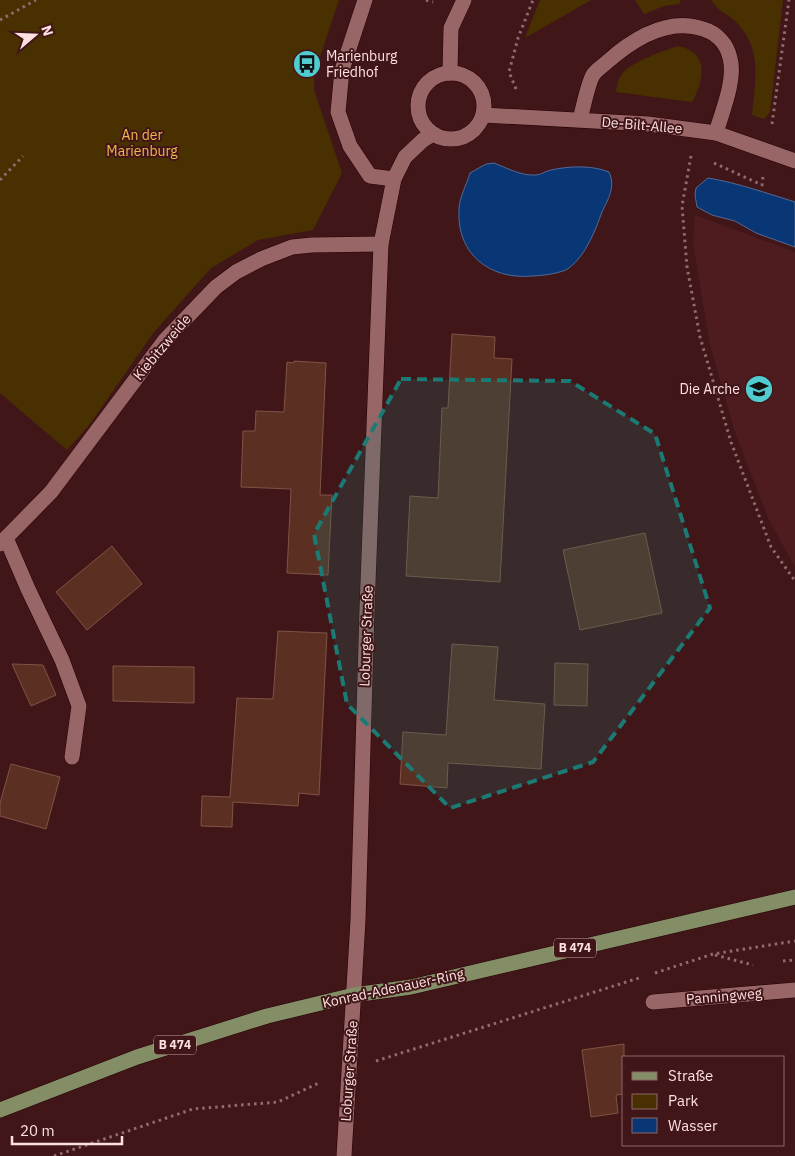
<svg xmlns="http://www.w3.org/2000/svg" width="795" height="1156" font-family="'IBM Plex Sans',sans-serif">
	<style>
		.built { fill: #4e1b1f }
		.green { fill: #493000 }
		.water { fill: #093675; stroke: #526995 }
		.building { fill: #5b3023; stroke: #815345 }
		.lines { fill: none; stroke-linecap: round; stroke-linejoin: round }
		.minor-casing { stroke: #250004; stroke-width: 16 }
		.major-casing { stroke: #250004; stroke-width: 16 }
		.path { stroke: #916b6d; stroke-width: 3; stroke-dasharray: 2.5 4; stroke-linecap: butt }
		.minor { stroke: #996667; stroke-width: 15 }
		.major { stroke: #848e66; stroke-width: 15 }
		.marked { fill: #1b7b74; fill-opacity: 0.2; stroke: #1b7b74; stroke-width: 4; stroke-dasharray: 10 6; stroke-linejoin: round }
		.labels { text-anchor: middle; stroke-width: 4; stroke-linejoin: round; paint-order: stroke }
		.shield { fill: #411619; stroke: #c5a3a4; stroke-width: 1 }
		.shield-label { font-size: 12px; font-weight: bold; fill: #fee0e0 }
		.poi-label { font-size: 14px; fill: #fee0e0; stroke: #411619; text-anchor: start }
		.street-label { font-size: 14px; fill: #fee0e0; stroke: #411619 }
		.park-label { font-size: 14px; fill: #f4b749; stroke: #411619 }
	</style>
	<rect width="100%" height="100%" fill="#411619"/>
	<path class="built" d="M695 215 795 252V567L769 520 735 433 710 345 693 243Z"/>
	<g class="green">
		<path d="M0 0H339L314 75V90L342 173 313 230 258 240 211 268 154 332 90 424 67 450 0 393Z"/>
		<path d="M540 0H591L525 38Z"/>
		<path d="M635 0H681L679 4 664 6 644 14Z"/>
		<path d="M711 0H783L770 112 764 119 752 115C755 82 763 50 737 23 728 13 719 13 711 0Z"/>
		<path d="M678 46C709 52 705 79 692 102L616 92C617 86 618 79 622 74 629 63 665 50 678 46Z"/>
	</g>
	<g class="water">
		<path d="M494 163C507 168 521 176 536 175 541 175 545 171 551 170 569 166 592 165 609 172 616 187 608 199 602 212 595 231 586 255 569 268 563 273 541 276 532 276 490 280 456 254 459 209 459 198 467 184 470 173L486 164Z"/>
		<path d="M708 178C738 183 766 193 795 202V247L756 233 735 221 712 215 697 207 695 195 696 188Z"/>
	</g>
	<g class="building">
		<path d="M452 334 495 337 494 358 512 359 500 582 406 576 410 496 438 498 442 408H448Z"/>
		<path d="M294 361 326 363 320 495H332L328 575 287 573 291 489 241 487 243 431H255L256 411 284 412 287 362 294 363Z"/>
		<path d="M645 533 662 613 580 630 563 550Z"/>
		<path d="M112 546 142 584 87 630 56 592Z"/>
		<path d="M278 631 327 633 319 795 299 793 298 806 233 802 232 827 201 826 202 796 230 797 237 698 273 699Z"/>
		<path d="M452 644 498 647 494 700 545 704 541 769 448 763 447 788 400 784 403 732 446 735Z"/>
		<path d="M555 663 588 664 587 706 554 705Z"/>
		<path d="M12 664 43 665 56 695 31 706Z"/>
		<path d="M113 666 194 667V703L113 701Z"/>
		<path d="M11 764 60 777 46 829 0 816V803Z"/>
		<path d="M624 1044V1094L616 1095 618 1113 591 1117 582 1050Z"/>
	</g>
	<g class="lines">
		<defs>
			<g id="minor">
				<path d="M365 0 342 70 338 112 350 146 370 176 394 179"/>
				<path d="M450 73 451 28 464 0"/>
				<circle cx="451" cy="106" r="33"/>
				<path d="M483 115 648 124 716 133 795 161"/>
				<path d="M580 119C583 109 588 83 593 75 596 70 603 66 607 62 633 39 668 17 703 29 717 33 727 44 730 58 736 79 722 112 716 133"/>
				<path d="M6 538 28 589 62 660 79 706 72 757"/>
				<path d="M0 544 51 492 165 340 216 287 236 272 261 259 292 247 312 245 381 244"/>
				<path d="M653 1002 795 990"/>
				<path d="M344 1156 358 920 367 609 381 244 394 179 405 157 423 140 433 134"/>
			</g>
			<path id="major" d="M0 1110 137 1057 267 1016 354 995 411 987 795 897"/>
		</defs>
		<use href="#minor" class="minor-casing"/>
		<use href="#major" class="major-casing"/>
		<g class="path">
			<path d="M426 0 433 2"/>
			<path d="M0 20 36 0"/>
			<path d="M516 89 509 72 518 38 533 0"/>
			<path d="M772 124 789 0"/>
			<path d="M691 156 682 206 687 267 700 337 731 442 771 547 795 581"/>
			<path d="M714 163 762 185 763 177"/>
			<path d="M0 180 23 156"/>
			<path d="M715 955 753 965"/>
			<path d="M783 961 795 960"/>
			<path d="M655 973 713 954 795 941"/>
			<path d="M376 1061 639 978"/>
			<path d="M54 1156 193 1109 278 1102 321 1082"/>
		</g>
		<use href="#minor" class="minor"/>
		<use href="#major" class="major"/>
	</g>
	<path class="marked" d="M401 379 570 381 655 434 710 608 593 762 450 808 347 704 314 534Z"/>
	<defs>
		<symbol id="bus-disc" viewBox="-11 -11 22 22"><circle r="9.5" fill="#51ccd1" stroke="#411619"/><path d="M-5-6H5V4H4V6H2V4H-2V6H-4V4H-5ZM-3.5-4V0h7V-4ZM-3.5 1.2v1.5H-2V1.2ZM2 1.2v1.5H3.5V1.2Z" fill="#111"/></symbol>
		<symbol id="school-disc" viewBox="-11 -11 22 22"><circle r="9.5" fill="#51ccd1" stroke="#411619"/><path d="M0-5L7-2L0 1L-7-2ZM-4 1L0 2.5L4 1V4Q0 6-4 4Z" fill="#111"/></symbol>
	</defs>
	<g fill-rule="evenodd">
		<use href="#bus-disc" x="291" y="48" width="32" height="32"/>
		<use href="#school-disc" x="743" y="373" width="32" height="32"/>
	</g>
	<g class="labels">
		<g class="shield">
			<rect x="554" y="938.5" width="42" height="19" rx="4"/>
			<rect x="154" y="1035.5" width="42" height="19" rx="4"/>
		</g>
		<g class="shield-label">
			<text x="575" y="952">B 474</text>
			<text x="175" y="1049">B 474</text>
		</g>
		<g class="poi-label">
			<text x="326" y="61">Marienburg<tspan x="326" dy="16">Friedhof</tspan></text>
			<text x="740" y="394" text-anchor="end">Die Arche</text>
		</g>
		<g class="street-label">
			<text transform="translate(642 125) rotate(5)" y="5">De-Bilt-Allee</text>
			<text transform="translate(162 347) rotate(-50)" y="5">Kiebitzweide</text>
			<text transform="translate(366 636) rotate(-88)" y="5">Loburger Straße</text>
			<text transform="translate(393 988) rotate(-12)" y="5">Konrad-Adenauer-Ring</text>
			<text transform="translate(724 996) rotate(-5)" y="5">Panningweg</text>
			<text transform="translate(349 1071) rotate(-86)" y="5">Loburger Straße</text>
		</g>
		<g class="park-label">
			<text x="142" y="140">An der<tspan x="142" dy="16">Marienburg</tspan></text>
		</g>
	</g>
	<rect x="622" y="1056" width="162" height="90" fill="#411619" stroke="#8d6769"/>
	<rect x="632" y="1072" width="25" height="8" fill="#848e66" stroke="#8d6769"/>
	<text x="668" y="1081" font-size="15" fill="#fee0e0">Straße</text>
	<rect x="632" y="1094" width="25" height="15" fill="#493000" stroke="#8d6769"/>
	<text x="668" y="1106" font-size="15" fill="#fee0e0">Park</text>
	<rect x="632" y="1118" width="25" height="15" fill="#093675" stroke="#8d6769"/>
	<text x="668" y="1131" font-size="15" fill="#fee0e0">Wasser</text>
	<g transform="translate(35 35) rotate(71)" stroke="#411619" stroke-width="4" paint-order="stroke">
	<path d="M0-4L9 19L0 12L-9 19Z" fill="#fee0e0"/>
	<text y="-8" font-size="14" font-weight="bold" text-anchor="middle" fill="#fee0e0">N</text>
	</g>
	<path d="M12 1136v8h110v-8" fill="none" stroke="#fee0e0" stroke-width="2.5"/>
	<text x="20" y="1136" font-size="15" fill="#fee0e0" stroke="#411619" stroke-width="4" paint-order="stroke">20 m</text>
</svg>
